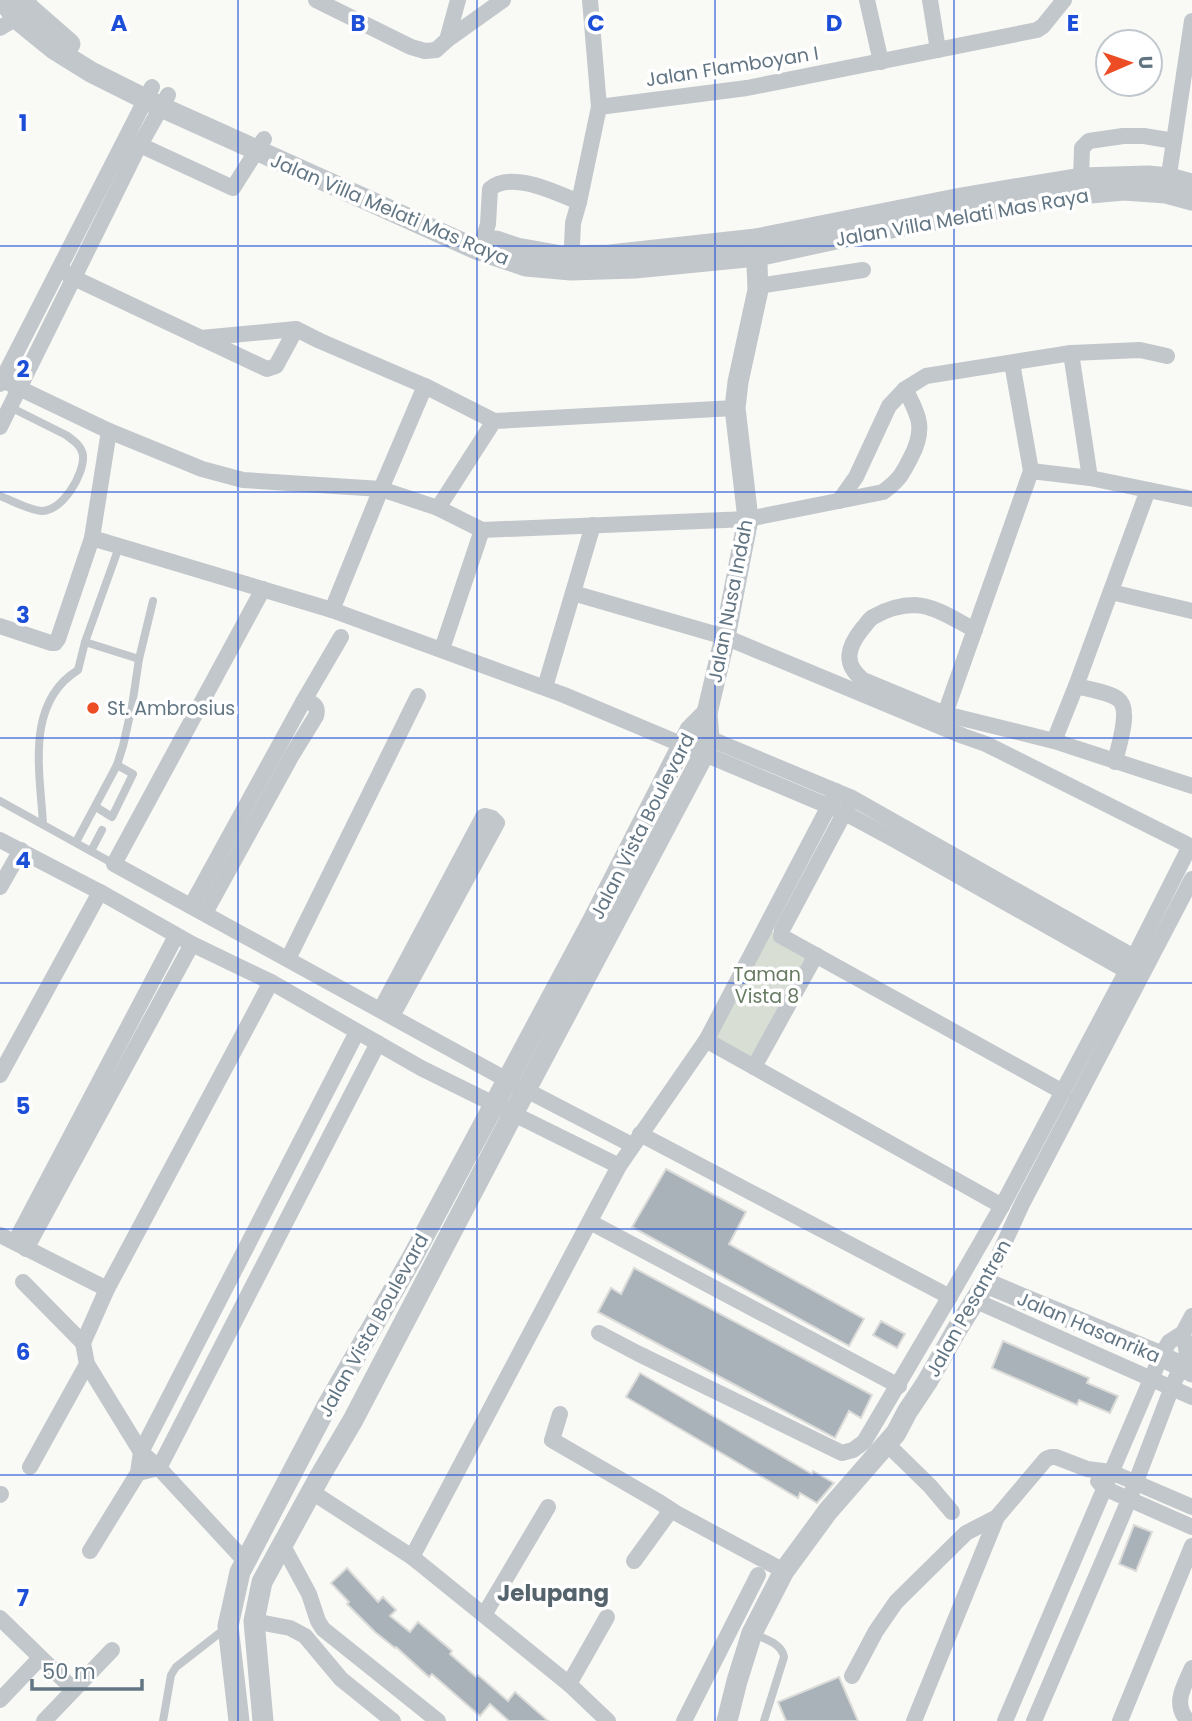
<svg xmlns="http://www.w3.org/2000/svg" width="1192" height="1721" font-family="Poppins,sans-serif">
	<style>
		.green { fill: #d9ded5 }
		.building { fill: #a8b2b8; stroke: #dbdbd9; stroke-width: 2 }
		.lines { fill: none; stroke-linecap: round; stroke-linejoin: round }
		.service { stroke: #c2c7cb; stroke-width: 8 }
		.minor { stroke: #c2c7cb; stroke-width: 16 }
		.tertiary { stroke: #c2c7cb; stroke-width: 21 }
		.grid { fill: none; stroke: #1d4ed8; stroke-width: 2; stroke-opacity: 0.55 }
		.poi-dot { fill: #ec4d24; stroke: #fff; stroke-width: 2.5 }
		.labels { text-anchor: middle; stroke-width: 7; stroke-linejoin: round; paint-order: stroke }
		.street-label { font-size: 19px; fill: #627583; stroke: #fff }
		.poi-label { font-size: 19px; fill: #627583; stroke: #fff; text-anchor: start }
		.park-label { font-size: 19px; fill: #677a62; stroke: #fff }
		.quarter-label { font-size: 23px; font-weight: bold; fill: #55636d; stroke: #fff }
		.grid-label { font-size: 23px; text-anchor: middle; font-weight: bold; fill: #1d4ed8; stroke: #fff; stroke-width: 7; stroke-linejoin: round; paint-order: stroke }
	</style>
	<rect width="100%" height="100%" fill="#f9f9f6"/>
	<path class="green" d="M766 928 816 955 754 1067 707 1039Z"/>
	<g class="building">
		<path d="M666 1169 746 1212 729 1244 864 1319 849 1346 632 1227Z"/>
		<path d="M634 1268 872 1395 861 1418 849 1411 835 1438 598 1312 611 1288 621 1294Z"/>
		<path d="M881 1321 905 1334 897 1348 873 1335Z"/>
		<path d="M1003 1341 1089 1378 1087 1383 1118 1396 1110 1413 1079 1400 1077 1405 992 1368Z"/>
		<path d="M640 1373 812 1474 813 1471 834 1483 817 1503 800 1493 798 1498 626 1397Z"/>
		<path d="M1134 1525 1152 1532 1136 1571 1119 1564Z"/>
		<path d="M347 1568 378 1602 383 1597 396 1610 390 1616 410 1632 418 1622 452 1651 450 1654 476 1677 478 1675 485 1681 508 1701 515 1692 548 1721H509L490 1704 480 1716 432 1674 429 1677 396 1647 395 1648 375 1632 347 1604 349 1602 331 1583Z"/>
		<path d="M839 1677 858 1721H786L778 1702Z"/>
	</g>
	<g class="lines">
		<g class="service">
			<path d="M0 496C11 500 31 511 42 511 63 510 84 475 83 456 82 446 73 440 66 435L10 407"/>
			<path d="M85 642 139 659"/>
			<path d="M0 801 114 864"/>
			<path d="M96 807 112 817 133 774 117 765"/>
			<path d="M43 824C40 771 25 703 78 670L85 642 119 547"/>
			<path d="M76 842 117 765 123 746 132 706 139 659 153 601"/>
			<path d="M91 851 102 830"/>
			<path d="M752 1633C764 1639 782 1643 784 1657L764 1721"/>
			<path d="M163 1721 171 1675 176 1667 226 1628"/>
		</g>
		<g class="minor">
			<path d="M316 0 411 47 425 51 436 50 447 40 503 0"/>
			<path d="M867 0 881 62"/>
			<path d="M930 0 938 50"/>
			<path d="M0 28 25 13"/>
			<path d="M447 40 458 0"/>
			<path d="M599 107 747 88 1037 30 1043 26 1064 0"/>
			<path d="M140 145 233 188 264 139"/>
			<path d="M1081 178 1082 148 1089 141 1123 136H1144L1174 141"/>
			<path d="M1167 188 1192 21"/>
			<path d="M484 237 488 224 490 189C511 170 556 193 579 202"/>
			<path d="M571 267 573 223 579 202 599 107 590 0"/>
			<path d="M66 273 74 278 267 369 276 366 296 329"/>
			<path d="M758 286 863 270"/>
			<path d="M201 338 296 329 320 341 425 386 494 421"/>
			<path d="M1071 353 1090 478"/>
			<path d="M0 379 109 431 202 469 243 480 381 489 438 508 482 530 748 519 883 492C899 480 902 475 911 457 926 428 919 416 905 389"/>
			<path d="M0 384 152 87"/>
			<path d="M0 427 136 152 168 95"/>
			<path d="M109 431 92 538 332 610 564 695 845 813 895 840 1127 971"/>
			<path d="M1031 471 1090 478 1192 499"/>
			<path d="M839 501 856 477 889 406 905 389 926 376 1071 353 1140 350 1167 356"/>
			<path d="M438 508 494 421 735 408"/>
			<path d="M263 589 114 864 507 1080 632 1145"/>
			<path d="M1111 592 1192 611"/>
			<path d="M573 593 725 637 963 736 986 744 1186 844 1187 852 1134 957 1002 1206 953 1291 864 1442 853 1450 842 1453 637 1353 599 1333"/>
			<path d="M332 610 381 489 425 386"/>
			<path d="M0 626 51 643H55L58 639 92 538"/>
			<path d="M975 630C957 621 936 606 915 605 901 605 885 610 873 617 868 620 866 625 862 629 847 648 843 664 863 680L945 714 1054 741 1192 786"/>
			<path d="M442 649 482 530"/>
			<path d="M1076 686C1087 689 1109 692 1118 699 1132 709 1118 747 1115 762"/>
			<path d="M545 687 593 525"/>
			<path d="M945 714 1031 471 1012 363"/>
			<path d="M701 735 852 798 1134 957"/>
			<path d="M1054 741 1076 686 1148 490"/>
			<path d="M836 791 829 806 707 1039 711 1043 1002 1206"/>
			<path d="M848 806 782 930 781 936 1063 1092"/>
			<path d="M0 840 100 892 192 944 271 982 421 1068 619 1166"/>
			<path d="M0 887 21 850"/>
			<path d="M191 906 303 702 341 637"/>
			<path d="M205 913 292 755 316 716C319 706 312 701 303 702"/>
			<path d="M288 959 418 696"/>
			<path d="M381 1009 483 817 485 816 492 818 497 823 392 1016"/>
			<path d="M754 1067 816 955"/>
			<path d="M0 1075 100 892"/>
			<path d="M640 1134 950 1297"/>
			<path d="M590 1222 899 1386"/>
			<path d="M0 1235 107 1289"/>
			<path d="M15 1242 176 936"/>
			<path d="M26 1249 192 944"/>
			<path d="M23 1282 83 1343"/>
			<path d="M986 1283 1022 1204 1192 879"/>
			<path d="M983 1304 1192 1397"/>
			<path d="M87 1364 141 1452 159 1468 245 1561"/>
			<path d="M560 1414 552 1440 659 1502 676 1513 784 1571"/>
			<path d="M887 1444 930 1486 952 1512"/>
			<path d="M30 1467 87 1364 83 1343 107 1289 271 982"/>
			<path d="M138 1473 159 1468 378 1043"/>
			<path d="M1098 1481 1104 1488 1192 1527"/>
			<path d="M312 1492 412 1557"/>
			<path d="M0 1495 1 1494"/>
			<path d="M282 1544 309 1594 318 1621 323 1629 438 1721"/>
			<path d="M90 1551 138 1473 141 1452 357 1032"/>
			<path d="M634 1561 671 1510"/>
			<path d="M484 1615 548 1507"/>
			<path d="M0 1618 73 1689"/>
			<path d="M254 1621 290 1628 305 1636 341 1679 393 1721"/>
			<path d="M852 1676 876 1631 896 1602 966 1533 997 1517"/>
			<path d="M569 1684 607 1617"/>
			<path d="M0 1700 40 1658"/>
			<path d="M44 1721 112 1650"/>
			<path d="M608 1721 569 1684 412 1557 619 1166 707 1039"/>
			<path d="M684 1721 758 1575"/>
			<path d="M914 1721 997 1517 1046 1459 1051 1457H1056L1087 1469 1111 1472 1192 1507"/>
			<path d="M1005 1721 1161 1356 1169 1342 1183 1333 1192 1316"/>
			<path d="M1034 1721 1129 1500 1172 1387 1187 1353 1183 1333"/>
			<path d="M1120 1721 1192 1546"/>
			<path d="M1188 1721C1172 1704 1184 1686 1192 1668"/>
		</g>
		<g class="tertiary">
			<path d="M3 0 16 18 54 49 91 72 161 107 476 249 526 266 571 270 635 268 757 256 864 233 1079 194 1124 190 1166 193 1192 200"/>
			<path d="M23 0 30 9 70 44"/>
			<path d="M496 241 517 248 562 256 610 255 756 239 961 198 1081 178 1148 176 1169 178 1192 184"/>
			<path d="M239 1721 228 1626 240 1572 327 1406 412 1258 593 920 690 730 707 713"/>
			<path d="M263 1721 254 1621 262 1582 320 1476 353 1420 513 1114 704 754 709 738 707 713 725 637 748 519 735 408 738 382 758 290 756 239"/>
			<path d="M727 1721 737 1681 752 1633 784 1571 828 1511 896 1433 907 1412 927 1382 956 1331 986 1283 1161 1356 1192 1372"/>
		</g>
	</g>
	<path class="grid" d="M238 0V1721M477 0V1721M715 0V1721M954 0V1721M0 246H1192M0 492H1192M0 738H1192M0 983H1192M0 1229H1192M0 1475H1192"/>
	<circle class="poi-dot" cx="93" cy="708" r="7"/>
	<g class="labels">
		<g class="street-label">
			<text transform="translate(732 66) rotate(-9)" y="7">Jalan Flamboyan I</text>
			<text transform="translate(390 209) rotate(23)" y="7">Jalan Villa Melati Mas Raya</text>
			<text transform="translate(962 217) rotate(-10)" y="7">Jalan Villa Melati Mas Raya</text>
			<text transform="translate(730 601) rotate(-79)" y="7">Jalan Nusa Indah</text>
			<text transform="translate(642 826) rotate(-63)" y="7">Jalan Vista Boulevard</text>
			<text transform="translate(968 1308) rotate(-61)" y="7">Jalan Pesantren</text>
			<text transform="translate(373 1325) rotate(-61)" y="7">Jalan Vista Boulevard</text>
			<text transform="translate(1089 1327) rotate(23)" y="7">Jalan Hasanrika</text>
		</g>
		<g class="poi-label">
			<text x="107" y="715">St. Ambrosius</text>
		</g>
		<g class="park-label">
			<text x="767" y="981">Taman<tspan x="767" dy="22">Vista 8</tspan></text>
		</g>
		<g class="quarter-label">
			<text x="553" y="1601">Jelupang</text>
		</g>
	</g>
	<g class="grid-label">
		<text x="119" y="31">A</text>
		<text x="358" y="31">B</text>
		<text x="596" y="31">C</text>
		<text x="834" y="31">D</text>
		<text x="1073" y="31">E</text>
		<text x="23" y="131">1</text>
		<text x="23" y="377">2</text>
		<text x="23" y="623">3</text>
		<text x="23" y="868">4</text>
		<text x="23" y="1114">5</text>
		<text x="23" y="1360">6</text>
		<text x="23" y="1606">7</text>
	</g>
	<g transform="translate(1129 63) rotate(88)"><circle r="33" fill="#ffffff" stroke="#c0c8cd" stroke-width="2"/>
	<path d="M0-5L12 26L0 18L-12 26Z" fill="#ec4d24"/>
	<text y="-10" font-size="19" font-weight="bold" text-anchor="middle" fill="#627583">U</text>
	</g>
	<path d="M32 1679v10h110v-10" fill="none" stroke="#627583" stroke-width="3.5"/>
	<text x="42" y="1679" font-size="21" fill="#627583" stroke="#ffffff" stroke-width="5" paint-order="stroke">50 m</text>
</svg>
